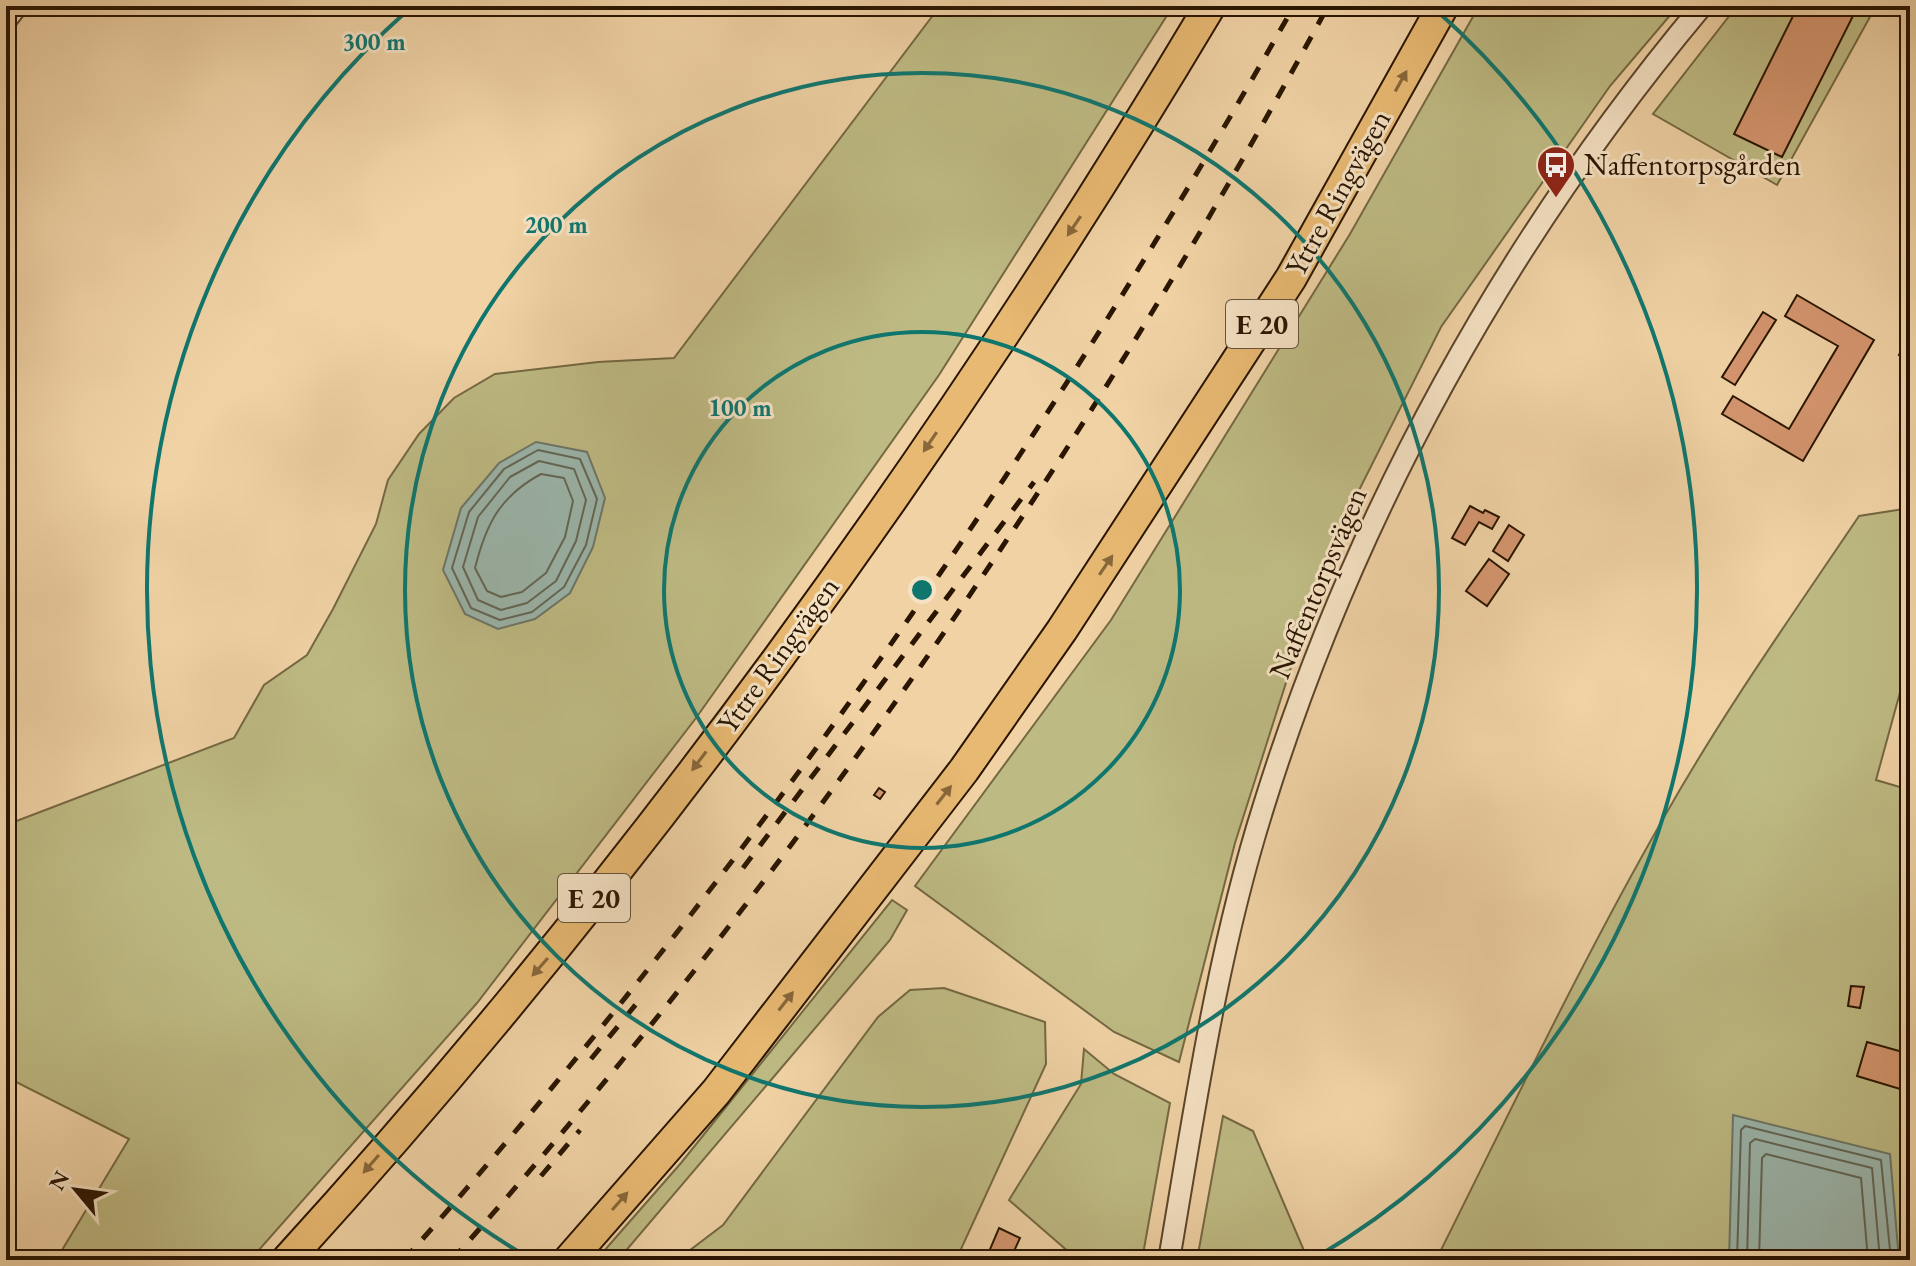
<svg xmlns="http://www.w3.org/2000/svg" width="1916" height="1266" font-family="'EB Garamond',serif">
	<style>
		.green { fill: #beba83; stroke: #746842; stroke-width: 2 }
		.water { fill: #9bb6ac; stroke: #6d7668; stroke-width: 2 }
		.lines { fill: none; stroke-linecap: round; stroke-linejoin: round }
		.shore { stroke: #626656; stroke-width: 2 }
		.building { fill: #d5966f; stroke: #291501; stroke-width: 2 }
		.minor-casing { stroke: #5b442a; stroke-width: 24 }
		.highway-casing { stroke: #291501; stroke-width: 34 }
		.minor { stroke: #f5e2c4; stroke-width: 20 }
		.highway { stroke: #e8b972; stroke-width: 30 }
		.rail { stroke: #291501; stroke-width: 5; stroke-dasharray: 14 14; stroke-linecap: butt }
		.oneway { fill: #88673a }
		.ring { fill: none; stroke: #0f766e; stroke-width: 4 }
		.labels { text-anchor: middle; stroke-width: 6; stroke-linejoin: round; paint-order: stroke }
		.shield { fill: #f5e2c4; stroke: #66523c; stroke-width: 2 }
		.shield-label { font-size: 28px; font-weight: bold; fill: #291501 }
		.poi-label { font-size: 30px; fill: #291501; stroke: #f5e2c4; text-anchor: start }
		.street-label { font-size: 30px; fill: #291501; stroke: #f5e2c4 }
		.centre { fill: #0f766e; stroke: #f5e2c4; stroke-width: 4 }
		.ring-label { font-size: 24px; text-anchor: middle; font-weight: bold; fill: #0f766e; stroke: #f5e2c4; stroke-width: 6; stroke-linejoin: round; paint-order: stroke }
	</style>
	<rect width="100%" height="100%" fill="#f0d2a5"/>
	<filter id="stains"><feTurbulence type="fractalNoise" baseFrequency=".0025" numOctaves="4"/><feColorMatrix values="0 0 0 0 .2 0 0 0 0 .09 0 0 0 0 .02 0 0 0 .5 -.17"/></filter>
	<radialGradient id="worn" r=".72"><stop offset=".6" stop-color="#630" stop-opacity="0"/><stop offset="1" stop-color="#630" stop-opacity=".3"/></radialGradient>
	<g class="green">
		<path d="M940 6H1173L939 375 696 718 477 1003 250 1260H56L129 1139 6 1077V825L234 738 264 685 307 655 333 609 376 524 388 480 419 434 454 398 495 374 598 362 674 358Z"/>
		<path d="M1479 6H1678L1610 86 1441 327 1327 554 1235 843 1179 1062 1114 1032 915 886 1111 620 1350 234Z"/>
		<path d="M1737 6H1876L1777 185 1653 114Z"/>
		<path d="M1910 508V656L1876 780 1910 790V1260H1436C1511 1110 1583 958 1667 812 1725 710 1793 614 1859 516Z"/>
		<path d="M892 900 907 910 890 940 618 1260H596L681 1163Z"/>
		<path d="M944 988 1045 1022 1046 1064 956 1260H772L734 1256 732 1260H677L723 1225 878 1017 910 990Z"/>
		<path d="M1084 1049 1114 1074 1170 1103 1142 1260H1078L1009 1200 1081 1084Z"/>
		<path d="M1223 1116 1253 1131 1308 1260H1197Z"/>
	</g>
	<g class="water">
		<path d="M536 442 587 452 605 498 593 547 570 593 535 619 498 629 465 614 443 570 461 508 499 463Z"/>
		<path d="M1733 1115 1890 1154 1899 1260H1729Z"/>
	</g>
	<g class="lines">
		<g class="shore">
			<path d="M538 450 580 459 597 499 586 545 564 587 532 612 500 620 471 608 452 568 469 512 504 469Z"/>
			<path d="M539 461 574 469 586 500 576 541 556 581 527 603 501 610 478 600 463 567 478 517 510 477Z"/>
			<path d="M541 474 564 478 573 501 565 537 546 573 522 592 501 597 487 591 475 568C486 524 500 496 541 474Z"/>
			<path d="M1737 1260 1741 1130 1745 1126 1881 1160 1891 1260"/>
			<path d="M1747 1260 1750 1143 1755 1139 1872 1168 1880 1260"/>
			<path d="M1759 1260 1762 1158 1766 1154 1861 1178 1868 1260"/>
		</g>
	</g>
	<g class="building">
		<path d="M1798 6H1858L1782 157 1734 134Z"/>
		<path d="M1797 295 1874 340 1803 461 1722 414 1733 396 1789 429 1838 346 1785 316Z"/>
		<path d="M1763 312 1776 320 1735 385 1722 377Z"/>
		<path d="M1910 332V360L1899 355Z"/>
		<path d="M1470 506 1483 513 1485 510 1499 517 1492 529 1479 522 1465 545 1452 538Z"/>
		<path d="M1509 525 1524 535 1508 561 1493 551Z"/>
		<path d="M1489 559 1509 574 1487 606 1466 591Z"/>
		<path d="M879 788 885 792 880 799 874 795Z"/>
		<path d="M1851 986 1864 987 1860 1008 1848 1006Z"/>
		<path d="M1867 1042 1910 1054V1092L1857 1076Z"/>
		<path d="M999 1228 1020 1238 1010 1260H1001L988 1254Z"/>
	</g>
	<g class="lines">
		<defs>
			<g id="minor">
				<path d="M6 20 17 6"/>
				<path d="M1169 1260C1195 1107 1217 953 1264 805 1355 513 1506 240 1702 6"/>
			</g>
			<g id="highway">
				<path d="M287 1260C635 878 945 450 1210 6"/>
				<path d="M569 1260 716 1092 964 770 1062 630 1291 278 1443 6"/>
			</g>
		</defs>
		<use href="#minor" class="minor-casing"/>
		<use href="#highway" class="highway-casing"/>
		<use href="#minor" class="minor"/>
		<use href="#highway" class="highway"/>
		<g class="rail">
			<path d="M743 868 1034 482"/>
			<path d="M591 1059 642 997"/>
			<path d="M541 1176 580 1130"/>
			<path d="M404 1260C745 876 1041 453 1294 6"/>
			<path d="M452 1260C792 877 1084 457 1328 6"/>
		</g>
	</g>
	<defs><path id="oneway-solid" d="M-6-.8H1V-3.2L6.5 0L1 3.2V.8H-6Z" transform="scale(2)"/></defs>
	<g class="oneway">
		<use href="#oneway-solid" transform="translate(1401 81) rotate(-61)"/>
		<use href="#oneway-solid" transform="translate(1074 226) rotate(124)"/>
		<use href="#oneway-solid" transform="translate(930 442) rotate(124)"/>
		<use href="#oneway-solid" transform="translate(1106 565) rotate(-56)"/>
		<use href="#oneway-solid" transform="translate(699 761) rotate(127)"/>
		<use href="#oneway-solid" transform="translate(944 795) rotate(-52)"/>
		<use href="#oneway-solid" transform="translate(540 967) rotate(131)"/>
		<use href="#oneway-solid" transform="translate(786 1001) rotate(-52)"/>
		<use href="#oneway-solid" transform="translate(371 1164) rotate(131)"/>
		<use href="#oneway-solid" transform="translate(620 1201) rotate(-49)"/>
	</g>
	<g class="ring">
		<circle cx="922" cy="590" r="258"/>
		<circle cx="922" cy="590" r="517"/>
		<path d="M529 1258A775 775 0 0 1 408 10M1436 10A775 775 0 0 1 1315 1258"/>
	</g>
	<defs>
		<symbol id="bus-pin" viewBox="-11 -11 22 30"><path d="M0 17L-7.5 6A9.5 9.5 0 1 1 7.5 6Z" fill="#8f2418" stroke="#f5e2c4"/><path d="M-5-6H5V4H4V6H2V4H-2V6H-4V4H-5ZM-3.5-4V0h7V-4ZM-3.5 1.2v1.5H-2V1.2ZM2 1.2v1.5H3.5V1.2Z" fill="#fff"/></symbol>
	</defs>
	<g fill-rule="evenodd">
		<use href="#bus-pin" x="1534" y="143" width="44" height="60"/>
	</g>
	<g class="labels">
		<g class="shield">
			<rect x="1226" y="300" width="72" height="48" rx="6"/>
			<rect x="558" y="874" width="72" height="48" rx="6"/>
		</g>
		<g class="shield-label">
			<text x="1262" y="334">E 20</text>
			<text x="594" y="908">E 20</text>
		</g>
		<g class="poi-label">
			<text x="1584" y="175">Naffentorpsgården</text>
		</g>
		<g class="street-label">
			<text transform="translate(1338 193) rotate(-61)" y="10">Yttre Ringvägen</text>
			<text transform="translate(1318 583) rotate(-67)" y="10">Naffentorpsvägen</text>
			<text transform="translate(778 655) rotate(-54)" y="10">Yttre Ringvägen</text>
		</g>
	</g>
	<circle cx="922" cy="590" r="12" class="centre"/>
	<g class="ring-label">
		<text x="374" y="50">300 m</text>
		<text x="556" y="233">200 m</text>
		<text x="740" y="416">100 m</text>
	</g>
	<rect width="1916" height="1266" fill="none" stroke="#f0d2a5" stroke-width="32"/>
	<rect x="8" y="8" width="1900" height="1250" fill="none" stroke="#291501" stroke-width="4"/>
	<rect x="16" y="16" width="1884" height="1234" fill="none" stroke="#291501" stroke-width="2"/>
	<g transform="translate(76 1190) rotate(299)" stroke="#f5e2c4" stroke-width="6" paint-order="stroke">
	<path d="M0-6L14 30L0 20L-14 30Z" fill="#291501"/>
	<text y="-12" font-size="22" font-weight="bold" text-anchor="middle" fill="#291501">N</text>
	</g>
	<rect width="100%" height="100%" filter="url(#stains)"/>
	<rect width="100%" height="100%" fill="url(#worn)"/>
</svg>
